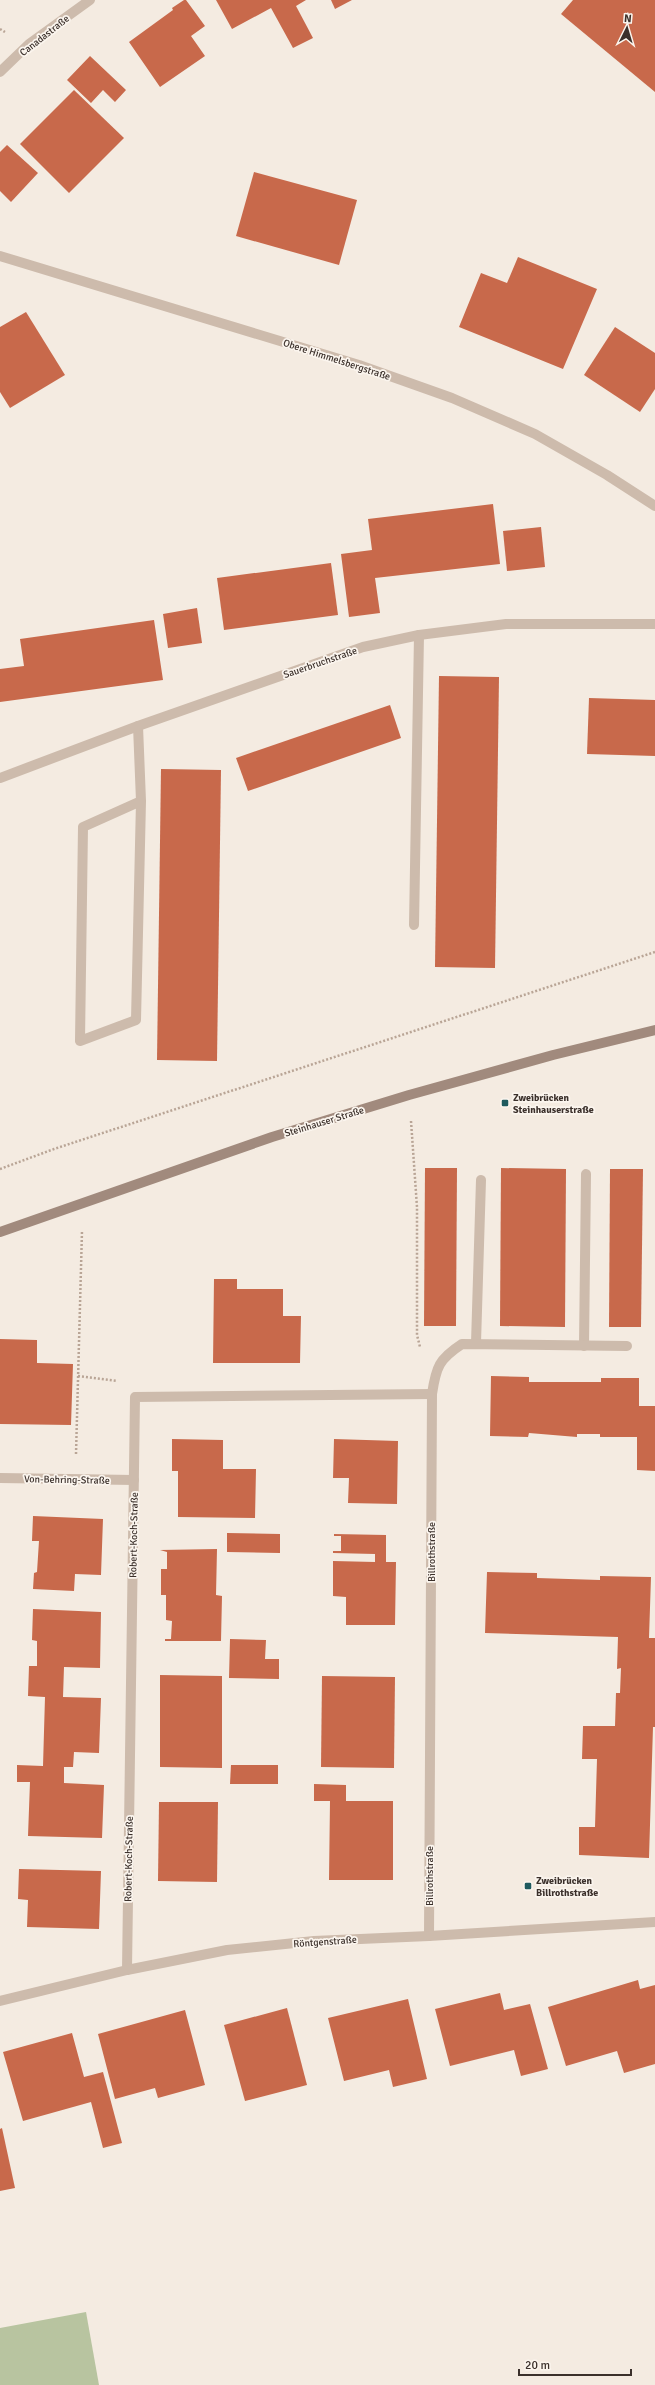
<svg xmlns="http://www.w3.org/2000/svg" width="655" height="2385" font-family="Signika,sans-serif">
	<style>
		.green { fill: #b8c4a0 }
		.building { fill: #c8694b }
		.lines { fill: none; stroke-linecap: round; stroke-linejoin: round }
		.path { stroke: #b9a596; stroke-width: 2.5; stroke-dasharray: 2 2; stroke-linecap: butt }
		.lane { stroke: #cdbbac; stroke-width: 10 }
		.street { stroke: #cdbbac; stroke-width: 10 }
		.secondary { stroke: #a18a7d; stroke-width: 10 }
		.poi-dot { fill: #1f5a5e; stroke: #fbf5ee; stroke-width: 1.5 }
		.labels { text-anchor: middle; stroke-width: 3.5; stroke-linejoin: round; paint-order: stroke }
		.street-label { font-size: 10px; fill: #3b302b; stroke: #fbf5ee }
		.poi-label { font-size: 10px; font-weight: bold; fill: #3b302b; stroke: #fbf5ee; text-anchor: start }
	</style>
	<rect width="100%" height="100%" fill="#f4ebe1"/>
	<path class="green" d="M86 2312 99 2385H0V2328Z"/>
	<g class="building">
		<path d="M184 0H186L205 26 191 36 205 56 160 87 129 42 173 10 172 8Z"/>
		<path d="M216 0H306L296 6 313 38 293 48 271 8 232 29Z"/>
		<path d="M331 0H352L335 9Z"/>
		<path d="M573 0H655V92L561 14Z"/>
		<path d="M90 56 126 90 115 102 103 90 91 103 67 80Z"/>
		<path d="M74 90 124 138 69 193 20 144Z"/>
		<path d="M7 145 38 173 11 202 0 191V152Z"/>
		<path d="M254 172 357 200 339 265 236 236Z"/>
		<path d="M518 257 597 289 563 369 459 327 481 273 507 283Z"/>
		<path d="M26 312 65 375 10 408 0 392V327Z"/>
		<path d="M615 327 655 353V389L640 412 584 375Z"/>
		<path d="M493 504 500 564 375 578 380 613 349 617 341 554 372 550 368 519Z"/>
		<path d="M541 527 545 567 507 571 503 531Z"/>
		<path d="M331 563 338 615 224 630 217 578Z"/>
		<path d="M197 608 202 643 168 648 163 614Z"/>
		<path d="M154 620 163 680 0 702V669L24 666 20 639Z"/>
		<path d="M439 676 499 677 495 968 435 967Z"/>
		<path d="M589 698 655 700V756L587 754Z"/>
		<path d="M390 705 401 738 248 791 236 758Z"/>
		<path d="M161 769 221 770 217 1061 157 1060Z"/>
		<path d="M425 1168H457L456 1326H424Z"/>
		<path d="M501 1168 566 1169 565 1327 500 1326Z"/>
		<path d="M610 1169H643L641 1327H609Z"/>
		<path d="M214 1279H237V1289H283V1316H301L300 1363H213Z"/>
		<path d="M0 1339 37 1340V1363L73 1364 71 1425 0 1424Z"/>
		<path d="M491 1376 529 1377V1382H601V1378H639V1406H655V1471L637 1470V1437H600V1434H577V1437L529 1433 528 1437 490 1436Z"/>
		<path d="M172 1439 223 1440V1469H256L255 1518 178 1517V1471H172Z"/>
		<path d="M334 1439 398 1441 397 1504 348 1503 349 1478H333Z"/>
		<path d="M33 1516 103 1519 101 1575 75 1574 74 1591 33 1589 34 1573 37 1572 39 1541H32Z"/>
		<path d="M227 1533 280 1534V1553L227 1552Z"/>
		<path d="M334 1534 386 1535V1562H396L395 1625H346V1597L333 1596V1561L375 1562V1554L333 1553V1551H341V1536H334Z"/>
		<path d="M217 1549 216 1595 222 1596 221 1641H165V1639H171L172 1621 166 1620V1595H161V1569H167V1552L160 1550Z"/>
		<path d="M487 1572 537 1573V1578L600 1580V1576L651 1577 649 1638H655V1727H653L649 1858 579 1855V1827H595L597 1759H582L583 1726H615L616 1693H620L621 1668 617 1669 618 1637 485 1633Z"/>
		<path d="M33 1609 101 1612 100 1668 64 1667 63 1697 101 1698 99 1753 74 1752 73 1767H64V1783L104 1785 102 1838 28 1836 30 1782H17V1765L43 1766 45 1697 28 1696 29 1666H37V1641L32 1640Z"/>
		<path d="M230 1639 266 1640 265 1659H279V1679L229 1678Z"/>
		<path d="M160 1675 222 1676V1768L160 1767Z"/>
		<path d="M322 1676 395 1677 394 1768 321 1767Z"/>
		<path d="M231 1765H278V1784H230Z"/>
		<path d="M314 1784 346 1785V1801H393V1880H329L330 1801H314Z"/>
		<path d="M159 1802H218L217 1882 158 1881Z"/>
		<path d="M19 1869 101 1871 99 1929 27 1927 28 1900 18 1899Z"/>
		<path d="M638 1980 640 1989 655 1985V2064L624 2073 617 2051 566 2066 548 2007Z"/>
		<path d="M500 1993 504 2010 530 2004 548 2069 521 2076 514 2050 450 2066 435 2009Z"/>
		<path d="M408 1999 427 2079 393 2087 389 2070 344 2081 328 2018Z"/>
		<path d="M287 2008 307 2085 245 2101 224 2025Z"/>
		<path d="M185 2010 205 2085 158 2098 155 2088 115 2099 98 2034Z"/>
		<path d="M72 2033 84 2077 103 2072 122 2143 103 2148 91 2102 23 2121 3 2052Z"/>
		<path d="M2 2128 15 2188 0 2191V2129Z"/>
	</g>
	<g class="lines">
		<g class="path">
			<path d="M0 29 5 32"/>
			<path d="M411 1121 417 1207V1335L420 1347"/>
			<path d="M0 1169 54 1149 655 952"/>
			<path d="M78 1376 117 1381"/>
			<path d="M76 1454 82 1231"/>
		</g>
		<g class="lane">
			<path d="M138 726 141 801 136 1020 80 1041 83 827 141 801"/>
			<path d="M414 925 419 635"/>
			<path d="M476 1343 481 1180"/>
			<path d="M584 1346 586 1174"/>
		</g>
		<g class="street">
			<path d="M0 72 29 44 90 0"/>
			<path d="M0 256 359 365 452 398 535 434 607 475 655 506"/>
			<path d="M0 778 138 726 363 647 419 635 506 624H655"/>
			<path d="M0 1478 134 1480"/>
			<path d="M429 1936 432 1394C436 1367 439 1359 462 1344L627 1346"/>
			<path d="M127 1970 135 1397 432 1394"/>
			<path d="M0 2001 127 1970 227 1950 314 1941 429 1936 655 1922"/>
		</g>
		<path class="secondary" d="M0 1232 272 1137 409 1095 553 1055 655 1030"/>
	</g>
	<g class="poi-dot">
		<rect x="501" y="1099" width="8" height="8" rx="2"/>
		<rect x="524" y="1882" width="8" height="8" rx="2"/>
	</g>
	<g class="labels">
		<g class="street-label">
			<text transform="translate(44 35) rotate(-38)" y="4">Canadastraße</text>
			<text transform="translate(337 359) rotate(18)" y="4">Obere Himmelsbergstraße</text>
			<text transform="translate(320 662) rotate(-19)" y="4">Sauerbruchstraße</text>
			<text transform="translate(324 1121) rotate(-17)" y="4">Steinhauser Straße</text>
			<text transform="translate(67 1479) rotate(1)" y="4">Von-Behring-Straße</text>
			<text transform="translate(133 1535) rotate(-89)" y="4">Robert-Koch-Straße</text>
			<text transform="translate(431 1552) rotate(-90)" y="4">Billrothstraße</text>
			<text transform="translate(128 1859) rotate(-89)" y="4">Robert-Koch-Straße</text>
			<text transform="translate(429 1876) rotate(-90)" y="4">Billrothstraße</text>
			<text transform="translate(325 1941) rotate(-4)" y="4">Röntgenstraße</text>
		</g>
		<g class="poi-label">
			<text x="513" y="1101">Zweibrücken<tspan x="513" dy="12">Steinhauserstraße</tspan></text>
			<text x="536" y="1884">Zweibrücken<tspan x="536" dy="12">Billrothstraße</tspan></text>
		</g>
	</g>
	<g transform="translate(627 28) rotate(5)" stroke="#fbf5ee" stroke-width="3" paint-order="stroke">
	<path d="M0-3L7 15L0 10L-7 15Z" fill="#3b302b"/>
	<text y="-6" font-size="11" font-weight="bold" text-anchor="middle" fill="#3b302b">N</text>
	</g>
	<path d="M519 2369v6h112v-6" fill="none" stroke="#3b302b" stroke-width="2"/>
	<text x="525" y="2369" font-size="12" fill="#3b302b" stroke="#fbf5ee" stroke-width="3" paint-order="stroke">20 m</text>
</svg>
